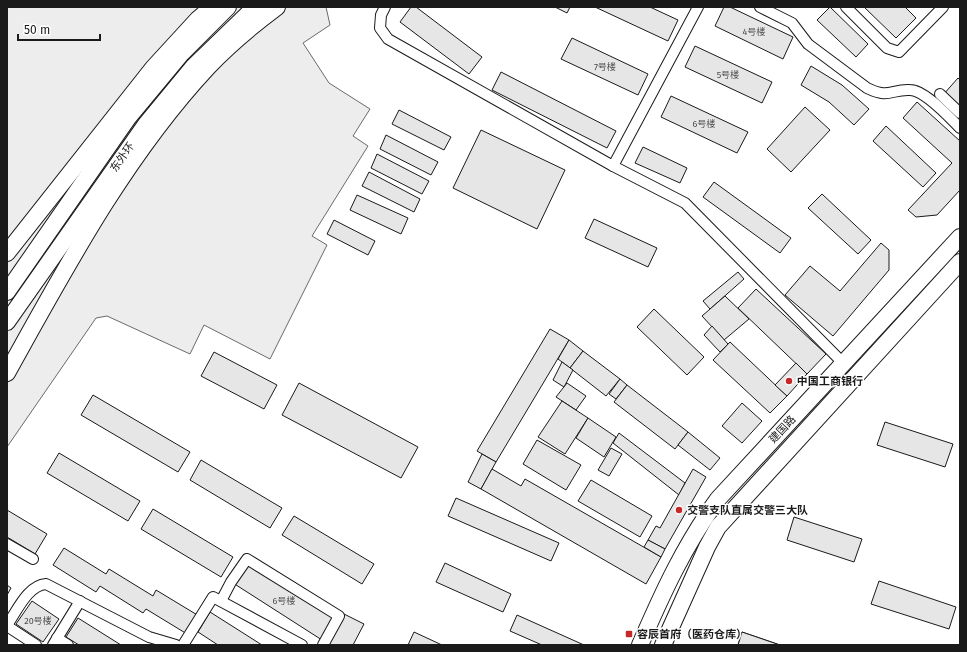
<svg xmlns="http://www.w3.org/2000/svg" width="967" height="652" font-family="'Fira Sans','Noto Sans SC',sans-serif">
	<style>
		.built { fill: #ededed; stroke: #6a6a6a }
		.building { fill: #e6e6e6; stroke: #1a1a1a }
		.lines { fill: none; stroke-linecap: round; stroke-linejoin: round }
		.minor-casing { stroke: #1a1a1a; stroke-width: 12 }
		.primary-casing { stroke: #1a1a1a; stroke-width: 18 }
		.trunk-casing { stroke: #1a1a1a; stroke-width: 18 }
		.minor { stroke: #fff; stroke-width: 10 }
		.primary { stroke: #fff; stroke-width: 16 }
		.trunk { stroke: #fff; stroke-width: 16 }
		.poi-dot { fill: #c62828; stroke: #fff; stroke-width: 1.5 }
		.labels { text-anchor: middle; stroke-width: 3; stroke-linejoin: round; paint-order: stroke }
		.number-label { font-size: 9px; fill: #4d4d4d }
		.street-label { font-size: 11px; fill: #1a1a1a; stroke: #fff }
		.poi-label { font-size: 11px; font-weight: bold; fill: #1a1a1a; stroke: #fff; text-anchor: start }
	</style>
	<rect width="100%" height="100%" fill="#fff"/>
	<path class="built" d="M7 7H326L330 25 303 43 329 83 370 109 353 136 368 146 312 236 327 245 270 359 204 325 190 354 107 316 96 318 7 447Z"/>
	<g class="building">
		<path d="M411 7H416L482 57 469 74 400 22Z"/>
		<path d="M555 7H570L567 13Z"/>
		<path d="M595 7H650L678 20 668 41Z"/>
		<path d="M724 7H730L793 37 783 59 715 26Z"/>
		<path d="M830 7 868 44 856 57 817 20Z"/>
		<path d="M864 7H905L916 18 896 38Z"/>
		<path d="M572 38 648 74 638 95 561 59Z"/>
		<path d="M695 46 772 82 762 103 685 67Z"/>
		<path d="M811 66 842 85 869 109 854 125 829 102 801 85Z"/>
		<path d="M501 72 616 131 607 148 492 90Z"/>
		<path d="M958 78 960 80V110L943 95Z"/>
		<path d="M671 96 748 132 737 153 661 117Z"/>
		<path d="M917 102 960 141V190L937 215 916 217 908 210 952 163 903 118Z"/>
		<path d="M805 107 830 130 791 172 767 149Z"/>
		<path d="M399 110 451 137 444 150 392 124Z"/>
		<path d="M886 126 936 173 923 187 873 141Z"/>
		<path d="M481 130 565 170 537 229 453 188Z"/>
		<path d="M386 135 438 162 431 175 380 149Z"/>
		<path d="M643 147 687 168 680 183 635 163Z"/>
		<path d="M377 154 429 181 422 194 371 168Z"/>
		<path d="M369 172 420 199 414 212 362 186Z"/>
		<path d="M714 182 791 238 780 253 703 197Z"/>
		<path d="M822 194 871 240 858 254 808 208Z"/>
		<path d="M357 195 408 218 401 234 350 210Z"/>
		<path d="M594 219 657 248 648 267 585 238Z"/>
		<path d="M334 220 375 241 368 255 327 234Z"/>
		<path d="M881 243 889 250V270L833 336 785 295 810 266 840 291Z"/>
		<path d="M738 272 744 279 710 309 703 301Z"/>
		<path d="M756 289 826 354 807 374 738 308Z"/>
		<path d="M725 296 749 319 724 340 702 316Z"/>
		<path d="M654 309 704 357 687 375 637 327Z"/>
		<path d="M712 326 728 344 720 352 704 335Z"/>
		<path d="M550 329 569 340 496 462 477 451Z"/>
		<path d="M569 340 583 351 570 368 558 359Z"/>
		<path d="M730 342 787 396 770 413 713 360Z"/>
		<path d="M583 351 620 379 606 396 570 368Z"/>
		<path d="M214 352 277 385 264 409 201 376Z"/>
		<path d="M562 362 573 370 564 387 553 380Z"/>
		<path d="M796 363 807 374 787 396 775 385Z"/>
		<path d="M620 379 627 385 616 399 609 394Z"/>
		<path d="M299 383 418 447 401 478 282 415Z"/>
		<path d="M567 383 586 396 576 410 556 397Z"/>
		<path d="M627 385 688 432 675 449 614 402Z"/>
		<path d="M93 395 190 452 178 472 81 415Z"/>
		<path d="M562 401 588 418 565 454 538 437Z"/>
		<path d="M742 403 762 421 742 443 722 426Z"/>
		<path d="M588 418 616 437 604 457 576 438Z"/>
		<path d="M885 422 953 444 945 467 877 445Z"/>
		<path d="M688 432 720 458 710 470 678 445Z"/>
		<path d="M619 433 685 483 679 495 613 443Z"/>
		<path d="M537 440 581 465 566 490 523 464Z"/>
		<path d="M611 448 622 454 609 476 598 470Z"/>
		<path d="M59 453 140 501 128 521 47 473Z"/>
		<path d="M482 454 496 462 481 489 468 482Z"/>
		<path d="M201 460 282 508 270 528 190 480Z"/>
		<path d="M492 469 521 486 525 479 661 557 646 584 481 489Z"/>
		<path d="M693 469 706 477 665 549 648 540 656 526 660 528Z"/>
		<path d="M591 480 652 516 640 537 578 501Z"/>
		<path d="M456 498 559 543 551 561 448 516Z"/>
		<path d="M153 509 233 557 221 577 141 529Z"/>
		<path d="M7 510 47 534 35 554 7 537Z"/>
		<path d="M294 516 374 564 362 584 282 535Z"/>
		<path d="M794 517 862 539 854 562 787 540Z"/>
		<path d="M648 540 665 549 661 557 644 547Z"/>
		<path d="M64 548 106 574 109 569 153 596 156 590 199 616 187 634 146 609 143 613 100 586 96 592 53 565Z"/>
		<path d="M246 562 336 619 322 640 233 583Z"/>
		<path d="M445 563 511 594 503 612 436 582Z"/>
		<path d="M879 581 956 607 949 629 871 604Z"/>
		<path d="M7 585 11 588 7 595Z"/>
		<path d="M32 601 59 619 43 642 16 624Z"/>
		<path d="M210 612 262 645H218L198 632Z"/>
		<path d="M342 613 364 624 353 645H326Z"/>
		<path d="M517 615 584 645H542L510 631Z"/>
		<path d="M78 618 121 645H79L66 637Z"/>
		<path d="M414 632 442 645H408Z"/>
		<path d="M742 632 780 645H738Z"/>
		<path d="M742 632 780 645H738Z"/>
	</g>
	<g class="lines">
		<defs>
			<g id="minor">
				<path d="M385 7 381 15 380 28 388 39 613 166"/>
				<path d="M698 7 613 166 685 203 843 363"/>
				<path d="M760 7 792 23 808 44 867 88C889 99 891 89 910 90 925 90 949 117 960 128"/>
				<path d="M846 7 887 48 899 52 943 7"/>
				<path d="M940 94 960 113"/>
				<path d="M7 544 33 559"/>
				<path d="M221 601 231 582 247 559 339 616 323 645"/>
				<path d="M7 625C17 611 28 585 46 584L149 637 176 645"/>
				<path d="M7 626 36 645"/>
				<path d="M57 638 68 645"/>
				<path d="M53 645 80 601"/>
				<path d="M183 645 213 597 302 645"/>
			</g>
			<g id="primary">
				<path d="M7 253 153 68 198 19 212 7"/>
				<path d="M7 373C66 267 125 156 208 67 229 45 253 25 277 7"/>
				<path d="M640 645C663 592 684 546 718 499L960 237"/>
				<path d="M663 645 707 547 718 527 960 262"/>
			</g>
			<g id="trunk">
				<path d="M7 292 128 118 182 53 228 7"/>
				<path d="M7 322 146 124 193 67 255 7"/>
			</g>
		</defs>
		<use href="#minor" class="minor-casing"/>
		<use href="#primary" class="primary-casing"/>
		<use href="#trunk" class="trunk-casing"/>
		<use href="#minor" class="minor"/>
		<use href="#primary" class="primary"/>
		<use href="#trunk" class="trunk"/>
	</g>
	<g class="poi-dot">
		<circle cx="789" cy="381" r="4"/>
		<circle cx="679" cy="510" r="4"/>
		<rect x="625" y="630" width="8" height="8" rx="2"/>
	</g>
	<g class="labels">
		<g class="number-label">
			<text x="754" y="35">4号楼</text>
			<text x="605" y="70">7号楼</text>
			<text x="728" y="78">5号楼</text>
			<text x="704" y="127">6号楼</text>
			<text x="284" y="604">6号楼</text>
			<text x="38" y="624">20号楼</text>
		</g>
		<g class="street-label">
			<text transform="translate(122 157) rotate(-55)" y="4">东外环</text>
			<text transform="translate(782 429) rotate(-47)" y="4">建国路</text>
		</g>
		<g class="poi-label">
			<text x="797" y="385">中国工商银行</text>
			<text x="687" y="514">交警支队直属交警三大队</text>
			<text x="637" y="638">容辰首府（医药仓库）</text>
		</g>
	</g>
	<rect width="967" height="652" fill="none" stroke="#1a1a1a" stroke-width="16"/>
	<path d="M18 34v6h82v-6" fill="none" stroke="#1a1a1a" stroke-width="2"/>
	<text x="24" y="34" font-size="12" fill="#1a1a1a" stroke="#ffffff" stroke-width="3" paint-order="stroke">50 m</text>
</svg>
